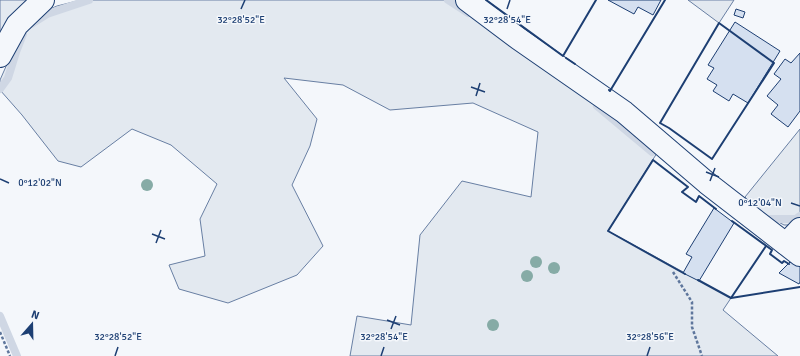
<svg xmlns="http://www.w3.org/2000/svg" width="800" height="356" font-family="Signika,sans-serif">
	<style>
		.green { fill: #e3e9f0; stroke: #687fa3 }
		.lines { fill: none; stroke-linecap: round; stroke-linejoin: round }
		.stream { stroke: #cfd7e4; stroke-width: 8 }
		.building { fill: #d5e0f0; stroke: #1d3f73 }
		.minor-casing { stroke: #1d3f73; stroke-width: 24 }
		.path { stroke: #5e769c; stroke-width: 2.5; stroke-dasharray: 3 2; stroke-linecap: butt }
		.minor { stroke: #f4f7fb; stroke-width: 22 }
		.wall { stroke: #1d3f73; stroke-width: 2 }
		.tree { fill: #86aba6 }
		.ticks { fill: none; stroke: #1d3f73; stroke-width: 1.5 }
		.ticks-label { font-size: 10px; text-anchor: middle; fill: #1d3f73; stroke: #f4f7fb; stroke-width: 3; stroke-linejoin: round; paint-order: stroke }
	</style>
	<rect width="100%" height="100%" fill="#f4f7fb"/>
	<g class="green">
		<path d="M0 0H30L0 42Z"/>
		<path d="M81 0H455L555 70 657 153 608 231 731 298 723 310 778 356H350L357 316 411 325 420 235 462 181 531 197 538 132 473 103 390 110 343 85 284 78 317 119 310 146 292 185 323 246 297 275 228 303 179 289 169 265 205 256 200 219 217 184 171 145 132 129 81 167 58 161 22 115 0 90V80L15 46 38 14 57 6Z"/>
		<path d="M688 0H734L719 23Z"/>
		<path d="M800 129V221L795 225H784L756 210 745 197Z"/>
	</g>
	<g class="lines">
		<g class="stream">
			<path d="M448 0 468 13"/>
			<path d="M31 24 47 14 89 0"/>
			<path d="M0 89 8 78 16 52 23 34"/>
			<path d="M597 106 652 152"/>
			<path d="M771 219H796L800 216"/>
			<path d="M0 316 17 356"/>
		</g>
	</g>
	<g class="building">
		<path d="M608 0H661L653 15 638 7 634 14Z"/>
		<path d="M736 9 745 12 743 18 734 15Z"/>
		<path d="M735 22 780 51 748 103 733 94 729 101 713 91 717 85 707 79 714 68 708 65Z"/>
		<path d="M800 53V111L788 127 771 114 778 105 767 96 781 79 774 74 785 59 791 63Z"/>
		<path d="M714 208 734 223 699 281 683 273 692 257 686 254Z"/>
		<path d="M790 262 800 265V282L799 284 779 273Z"/>
	</g>
	<g class="lines">
		<defs>
			<g id="minor">
				<path d="M467 0 519 39 624 112 707 183 800 255"/>
				<path d="M0 56 17 25 43 0"/>
				<path d="M786 244 800 229"/>
			</g>
		</defs>
		<use href="#minor" class="minor-casing"/>
		<g class="path">
			<path d="M673 272 692 302V327L702 356"/>
			<path d="M0 332 10 356"/>
		</g>
		<use href="#minor" class="minor"/>
		<g class="wall">
			<path d="M486 0 563 56 596 0"/>
			<path d="M719 23 774 63 712 159 669 128 660 123Z"/>
			<path d="M566 58 575 64"/>
			<path d="M609 90 610 91 665 0"/>
			<path d="M732 221 772 250 770 254 782 263 784 261 789 264"/>
			<path d="M685 274 608 231 653 160 688 187 682 192 696 202 699 196 716 209"/>
			<path d="M698 280 731 298 766 246"/>
			<path d="M731 298 800 287"/>
		</g>
	</g>
	<g class="tree">
		<circle cx="147" cy="185" r="6"/>
		<circle cx="536" cy="262" r="6"/>
		<circle cx="554" cy="268" r="6"/>
		<circle cx="527" cy="276" r="6"/>
		<circle cx="493" cy="325" r="6"/>
	</g>
	<path class="ticks" d="M241 9 245 0M507 9 510 0M471 87 485 92M476 96 480 83M706 172 719 177M0 179 9 183M710 181 715 168M791 203 800 206M152 234 165 239M156 243 161 230M387 320 400 325M391 329 396 316M115 356 118 347M381 356 384 347M647 356 650 347"/>
	<g class="ticks-label">
		<text x="241" y="23">32°28'52"E</text>
		<text x="507" y="23">32°28'54"E</text>
		<text x="40" y="186">0°12'02"N</text>
		<text x="760" y="206">0°12'04"N</text>
		<text x="118" y="340">32°28'52"E</text>
		<text x="384" y="340">32°28'54"E</text>
		<text x="650" y="340">32°28'56"E</text>
	</g>
	<g transform="translate(32 324) rotate(20)" stroke="#f4f7fb" stroke-width="3" paint-order="stroke">
	<path d="M0-3L7 15L0 10L-7 15Z" fill="#1d3f73"/>
	<text y="-6" font-size="11" font-weight="bold" text-anchor="middle" fill="#1d3f73">N</text>
	</g>
</svg>
